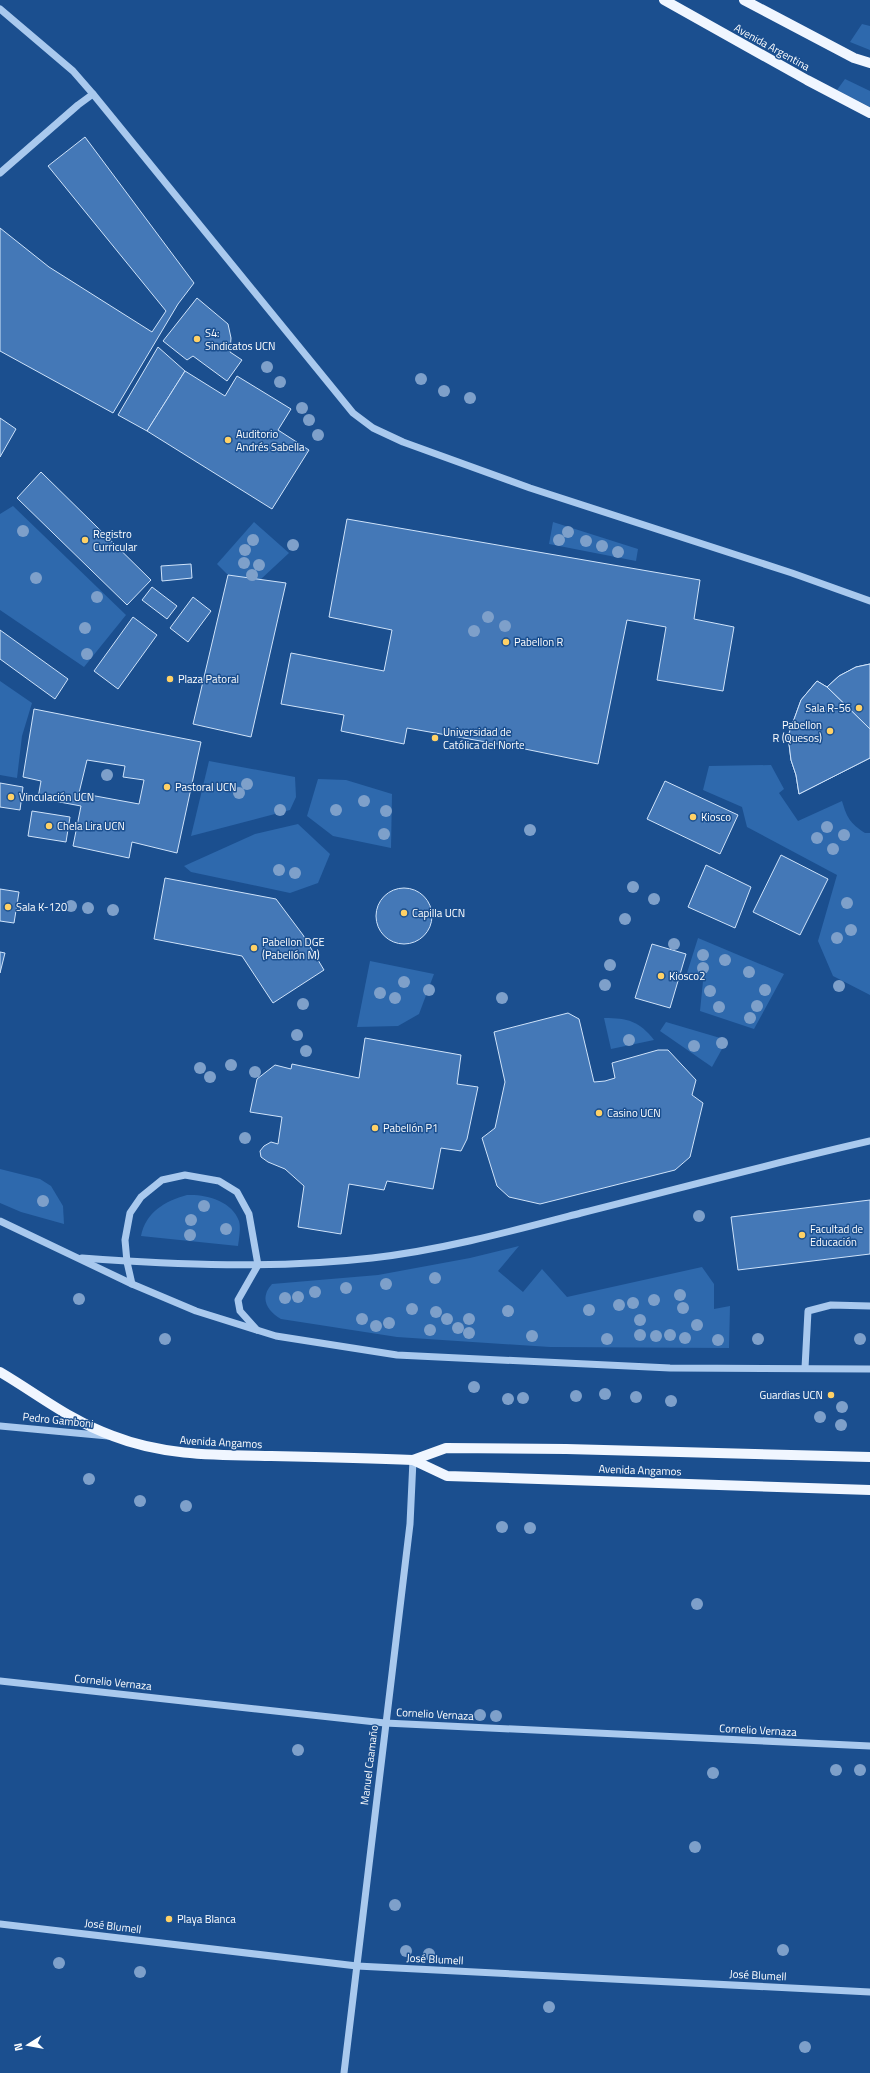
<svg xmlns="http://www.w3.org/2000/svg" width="870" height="2073" font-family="'Titillium Web',sans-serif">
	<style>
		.green { fill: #2e69ad }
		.building { fill: #4478b7; stroke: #cfe3fa; fill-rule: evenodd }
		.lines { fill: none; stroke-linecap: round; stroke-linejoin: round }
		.minor { stroke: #a9c9ee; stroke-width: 7 }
		.major { stroke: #f0f6ff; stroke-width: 10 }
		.tree { fill: #7ea0ca }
		.poi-dot { fill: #ffd166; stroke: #1b4f8f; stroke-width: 1.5 }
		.labels { text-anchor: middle; stroke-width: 3; stroke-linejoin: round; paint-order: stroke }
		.street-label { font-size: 11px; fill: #fff; stroke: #1b4f8f }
		.poi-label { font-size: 11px; fill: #fff; stroke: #1b4f8f; text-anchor: start }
	</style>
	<rect width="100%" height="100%" fill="#1b4f8f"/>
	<g class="green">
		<path d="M862 24 870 26V50L850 42Z"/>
		<path d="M845 79 870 91V107L837 90Z"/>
		<path d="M13 506 126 615 84 667 0 610V514Z"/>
		<path d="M254 522 289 553 260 580 228 575 217 564Z"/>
		<path d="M553 522 638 549 636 561 549 544Z"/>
		<path d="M0 681 32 703 22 736 17 778 0 775Z"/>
		<path d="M209 761 295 777 296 797 290 810 191 836Z"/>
		<path d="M771 765 784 789 779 793 798 821 842 801C847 818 850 823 865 833H870V995L833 976 818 941 837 875 747 827 742 807 703 790 709 766Z"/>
		<path d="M318 779 346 780 392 794 391 848 333 836 307 816Z"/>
		<path d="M298 824 330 854 318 883 290 893 191 872 184 866 255 834Z"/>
		<path d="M698 938 784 974 754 1029 700 1011 703 981 687 973Z"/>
		<path d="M370 961 434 974 419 1014 398 1026 357 1027Z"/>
		<path d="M604 1018C628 1018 639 1021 654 1040L611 1049Z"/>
		<path d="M666 1022 727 1040 712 1067 660 1031Z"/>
		<path d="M0 1169 40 1179 51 1186 63 1206 64 1224 21 1212 0 1203Z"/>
		<path d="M187 1195C206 1194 232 1201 239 1221 241 1228 239 1239 238 1246L141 1236C146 1212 165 1201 187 1195Z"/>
		<path d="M519 1246 498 1271 523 1292 542 1269 567 1297 702 1267 714 1284V1309L730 1306 729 1348 550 1347 397 1337 281 1319C267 1311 259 1298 272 1284L378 1275 470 1258Z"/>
	</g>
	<g class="building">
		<path d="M85 137 194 283 178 304 113 413 0 351V228L49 267 152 332 166 311 48 166Z"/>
		<path d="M197 298 228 324 231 338 230 352 242 360 227 381 193 356 187 360 163 341Z"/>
		<path d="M158 347 185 371 147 431 118 415Z"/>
		<path d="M185 371 225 396 237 376 291 409 278 430 309 450 272 509 147 431Z"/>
		<path d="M0 418 16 429 0 457Z"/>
		<path d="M41 472 151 580 127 605 17 498Z"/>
		<path d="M347 519 700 580 694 619 734 627 723 691 657 680 666 627 627 620 598 764 520 748 407 728 404 744 341 731 344 715 281 704 291 653 384 671 392 630 329 617Z"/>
		<path d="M191 564 192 578 162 581 161 566Z"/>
		<path d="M228 575 286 583 251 737 193 724Z"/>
		<path d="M152 587 177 606 167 619 142 600Z"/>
		<path d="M193 597 211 611 188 642 170 628Z"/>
		<path d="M133 617 157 635 118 689 94 671Z"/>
		<path d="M0 630 68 679 55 699 0 659Z"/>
		<path d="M870 664V758L799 794 796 775 791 760 788 736 801 700 817 681 827 687 839 676 856 667Z"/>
		<path d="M870 664V729L827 687 839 676 856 667Z"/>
		<path d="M817 681 827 687 870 729V758L799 794 796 775 791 760 788 736 801 700Z"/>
		<path d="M34 709 201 742 177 853 132 842 129 858 73 846 81 806 38 798 41 781 23 777ZM87 760 125 766 123 777 144 780 139 804 79 793Z"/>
		<path d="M665 781 738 815 720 854 647 819Z"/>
		<path d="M0 783 23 787 20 810 0 807Z"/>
		<path d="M32 811 70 817 66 842 28 836Z"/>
		<path d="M781 855 828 879 800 935 753 912Z"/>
		<path d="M706 865 751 887 735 928 688 907Z"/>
		<path d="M165 878 276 899 303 935 324 970 273 1003 242 956 154 939Z"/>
		<circle cx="404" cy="916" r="28"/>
		<path d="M0 889 19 892 14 923 0 921Z"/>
		<path d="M652 944 686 954 670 1008 635 998Z"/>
		<path d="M0 952 5 953 0 973Z"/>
		<path d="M568 1013 579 1019 594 1082 605 1081 615 1078 612 1063 658 1050H668L696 1080 692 1095 703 1103 690 1157 675 1170 540 1204 509 1197 497 1186 482 1138 495 1128 505 1082 494 1032Z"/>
		<path d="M365 1038 461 1055 457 1084 478 1087 467 1139 461 1151 441 1148 433 1189 387 1181 384 1190 349 1184 341 1234 298 1227 304 1186 285 1169 268 1162 261 1157 260 1151 264 1146 271 1142 278 1144 282 1117 250 1112 257 1079 275 1065 291 1069 292 1064 359 1078Z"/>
		<path d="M870 1200V1254L738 1270 731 1217Z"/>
	</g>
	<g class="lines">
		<g class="minor">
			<path d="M0 9 73 71 93 94 353 413 373 428 403 442 530 488 792 573 870 601"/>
			<path d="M0 173 78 105 93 94"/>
			<path d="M0 1221 132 1284 196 1311 276 1336 397 1355 670 1368 870 1369"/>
			<path d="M82 1258C178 1265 276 1269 372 1258 442 1250 512 1231 581 1213 677 1189 773 1163 870 1141"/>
			<path d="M132 1284 127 1262 125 1240 130 1213 141 1197 162 1180 185 1175 219 1181 237 1192 249 1214 258 1265 238 1300 240 1311 257 1330"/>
			<path d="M805 1368 808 1311 831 1305 870 1306"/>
			<path d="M0 1426 108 1436"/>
			<path d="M0 1681 385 1723 870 1746"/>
			<path d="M0 1924 357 1966 870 1992"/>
			<path d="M344 2073 410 1524 413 1460"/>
		</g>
		<g class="major">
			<path d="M664 0 807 80 870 113"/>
			<path d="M744 0 854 58 870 63"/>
			<path d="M0 1372C39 1395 69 1420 113 1436 164 1456 217 1455 271 1456 318 1457 365 1458 413 1460L446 1448 566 1449 870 1457"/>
			<path d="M413 1460 447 1476 870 1490"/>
		</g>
	</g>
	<g class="tree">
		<circle cx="267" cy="367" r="6"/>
		<circle cx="421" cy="379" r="6"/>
		<circle cx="280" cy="382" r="6"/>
		<circle cx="444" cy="391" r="6"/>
		<circle cx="470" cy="398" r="6"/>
		<circle cx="302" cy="408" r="6"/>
		<circle cx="309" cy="420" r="6"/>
		<circle cx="318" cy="435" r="6"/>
		<circle cx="23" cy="531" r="6"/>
		<circle cx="568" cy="532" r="6"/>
		<circle cx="253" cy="540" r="6"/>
		<circle cx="559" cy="540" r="6"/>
		<circle cx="586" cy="541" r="6"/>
		<circle cx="293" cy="545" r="6"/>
		<circle cx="602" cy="546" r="6"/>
		<circle cx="245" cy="550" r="6"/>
		<circle cx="618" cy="552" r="6"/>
		<circle cx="244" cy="563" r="6"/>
		<circle cx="259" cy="565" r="6"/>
		<circle cx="252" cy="575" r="6"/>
		<circle cx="36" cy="578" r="6"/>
		<circle cx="97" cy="597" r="6"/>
		<circle cx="488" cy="617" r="6"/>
		<circle cx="505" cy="626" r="6"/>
		<circle cx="85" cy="628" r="6"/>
		<circle cx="474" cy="631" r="6"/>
		<circle cx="87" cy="654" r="6"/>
		<circle cx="107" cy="775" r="6"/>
		<circle cx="247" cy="784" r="6"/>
		<circle cx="239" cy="793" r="6"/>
		<circle cx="364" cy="801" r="6"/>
		<circle cx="280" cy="810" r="6"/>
		<circle cx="336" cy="810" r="6"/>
		<circle cx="386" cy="811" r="6"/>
		<circle cx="827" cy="827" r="6"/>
		<circle cx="530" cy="830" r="6"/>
		<circle cx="384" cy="834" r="6"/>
		<circle cx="844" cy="835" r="6"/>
		<circle cx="817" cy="838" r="6"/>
		<circle cx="833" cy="849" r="6"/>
		<circle cx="279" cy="870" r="6"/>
		<circle cx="295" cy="873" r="6"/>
		<circle cx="633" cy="887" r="6"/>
		<circle cx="654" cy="899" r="6"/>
		<circle cx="847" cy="903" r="6"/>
		<circle cx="71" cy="906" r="6"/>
		<circle cx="88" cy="908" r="6"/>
		<circle cx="113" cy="910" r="6"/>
		<circle cx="625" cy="919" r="6"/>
		<circle cx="851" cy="930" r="6"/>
		<circle cx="837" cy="938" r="6"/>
		<circle cx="674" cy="944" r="6"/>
		<circle cx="703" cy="955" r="6"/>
		<circle cx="725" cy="960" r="6"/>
		<circle cx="610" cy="965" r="6"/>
		<circle cx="703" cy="968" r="6"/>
		<circle cx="749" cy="972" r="6"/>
		<circle cx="404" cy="982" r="6"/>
		<circle cx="605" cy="985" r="6"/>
		<circle cx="839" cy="986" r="6"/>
		<circle cx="429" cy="990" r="6"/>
		<circle cx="765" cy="990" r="6"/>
		<circle cx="710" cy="991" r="6"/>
		<circle cx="380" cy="993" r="6"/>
		<circle cx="395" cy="998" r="6"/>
		<circle cx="502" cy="998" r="6"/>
		<circle cx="303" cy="1004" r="6"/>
		<circle cx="757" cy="1006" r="6"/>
		<circle cx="719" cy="1007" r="6"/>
		<circle cx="750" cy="1018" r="6"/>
		<circle cx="297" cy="1035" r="6"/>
		<circle cx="629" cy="1040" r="6"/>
		<circle cx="722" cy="1043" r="6"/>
		<circle cx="694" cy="1046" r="6"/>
		<circle cx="306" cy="1051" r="6"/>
		<circle cx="231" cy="1065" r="6"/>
		<circle cx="200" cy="1068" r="6"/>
		<circle cx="255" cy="1072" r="6"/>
		<circle cx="210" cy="1077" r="6"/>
		<circle cx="245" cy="1138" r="6"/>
		<circle cx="43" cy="1201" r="6"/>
		<circle cx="204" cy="1206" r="6"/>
		<circle cx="699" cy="1216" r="6"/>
		<circle cx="191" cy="1220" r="6"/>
		<circle cx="226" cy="1229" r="6"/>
		<circle cx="190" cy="1235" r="6"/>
		<circle cx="435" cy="1278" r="6"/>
		<circle cx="386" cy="1284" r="6"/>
		<circle cx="346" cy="1288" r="6"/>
		<circle cx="315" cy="1292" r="6"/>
		<circle cx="680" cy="1295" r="6"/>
		<circle cx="298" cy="1297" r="6"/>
		<circle cx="285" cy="1298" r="6"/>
		<circle cx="79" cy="1299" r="6"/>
		<circle cx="654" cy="1300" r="6"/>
		<circle cx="633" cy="1303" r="6"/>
		<circle cx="619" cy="1305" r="6"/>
		<circle cx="683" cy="1308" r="6"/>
		<circle cx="412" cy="1309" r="6"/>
		<circle cx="589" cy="1310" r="6"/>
		<circle cx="508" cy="1311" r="6"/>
		<circle cx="436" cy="1312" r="6"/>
		<circle cx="362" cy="1319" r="6"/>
		<circle cx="447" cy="1319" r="6"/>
		<circle cx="469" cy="1319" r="6"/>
		<circle cx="640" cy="1320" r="6"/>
		<circle cx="389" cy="1323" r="6"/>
		<circle cx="697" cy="1325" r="6"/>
		<circle cx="376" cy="1326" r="6"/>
		<circle cx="458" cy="1328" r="6"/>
		<circle cx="430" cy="1330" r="6"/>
		<circle cx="469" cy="1333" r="6"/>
		<circle cx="640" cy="1335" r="6"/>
		<circle cx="670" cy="1335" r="6"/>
		<circle cx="532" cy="1336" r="6"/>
		<circle cx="656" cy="1336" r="6"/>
		<circle cx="685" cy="1338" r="6"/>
		<circle cx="165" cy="1339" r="6"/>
		<circle cx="607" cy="1339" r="6"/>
		<circle cx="758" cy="1339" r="6"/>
		<circle cx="860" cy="1339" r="6"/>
		<circle cx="718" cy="1340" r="6"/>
		<circle cx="474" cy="1387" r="6"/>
		<circle cx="605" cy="1394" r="6"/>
		<circle cx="576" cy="1396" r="6"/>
		<circle cx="636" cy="1397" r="6"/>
		<circle cx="523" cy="1398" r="6"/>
		<circle cx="508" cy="1399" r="6"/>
		<circle cx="671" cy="1401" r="6"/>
		<circle cx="842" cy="1407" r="6"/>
		<circle cx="820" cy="1417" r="6"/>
		<circle cx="841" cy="1425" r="6"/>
		<circle cx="89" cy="1479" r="6"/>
		<circle cx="140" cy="1501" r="6"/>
		<circle cx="186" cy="1506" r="6"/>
		<circle cx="502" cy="1527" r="6"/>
		<circle cx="530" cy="1528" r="6"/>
		<circle cx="697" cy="1604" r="6"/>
		<circle cx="480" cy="1715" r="6"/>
		<circle cx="496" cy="1716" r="6"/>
		<circle cx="298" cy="1750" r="6"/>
		<circle cx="836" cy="1770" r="6"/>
		<circle cx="860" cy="1770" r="6"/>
		<circle cx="713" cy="1773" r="6"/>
		<circle cx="695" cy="1847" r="6"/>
		<circle cx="395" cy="1905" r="6"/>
		<circle cx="783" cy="1950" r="6"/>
		<circle cx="406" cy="1951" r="6"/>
		<circle cx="429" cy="1954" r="6"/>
		<circle cx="59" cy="1963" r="6"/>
		<circle cx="140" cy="1972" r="6"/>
		<circle cx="549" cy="2007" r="6"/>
		<circle cx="805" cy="2047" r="6"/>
	</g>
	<g class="poi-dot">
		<circle cx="197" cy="339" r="4"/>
		<circle cx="228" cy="440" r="4"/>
		<circle cx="85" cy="540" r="4"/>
		<circle cx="506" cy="642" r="4"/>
		<circle cx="170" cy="679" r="4"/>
		<circle cx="859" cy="708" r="4"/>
		<circle cx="830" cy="731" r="4"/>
		<circle cx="435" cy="738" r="4"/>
		<circle cx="167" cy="787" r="4"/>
		<circle cx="11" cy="797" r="4"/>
		<circle cx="693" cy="817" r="4"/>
		<circle cx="49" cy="826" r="4"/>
		<circle cx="8" cy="907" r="4"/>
		<circle cx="404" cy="913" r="4"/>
		<circle cx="254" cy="948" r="4"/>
		<circle cx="661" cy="976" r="4"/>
		<circle cx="599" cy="1113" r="4"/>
		<circle cx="375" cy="1128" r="4"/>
		<circle cx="802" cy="1235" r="4"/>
		<circle cx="831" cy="1395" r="4"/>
		<circle cx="169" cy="1919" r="4"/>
	</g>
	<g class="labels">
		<g class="street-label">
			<text transform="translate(772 47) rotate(29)" y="4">Avenida Argentina</text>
			<text transform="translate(58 1420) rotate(6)" y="4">Pedro Gamboni</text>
			<text transform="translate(221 1442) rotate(3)" y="4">Avenida Angamos</text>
			<text transform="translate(640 1470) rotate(2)" y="4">Avenida Angamos</text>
			<text transform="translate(113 1682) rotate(6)" y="4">Cornelio Vernaza</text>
			<text transform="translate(435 1714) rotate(3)" y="4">Cornelio Vernaza</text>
			<text transform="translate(758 1730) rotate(3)" y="4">Cornelio Vernaza</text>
			<text transform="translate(369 1765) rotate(-83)" y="4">Manuel Caamaño</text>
			<text transform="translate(113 1926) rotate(7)" y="4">José Blumell</text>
			<text transform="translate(435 1959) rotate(3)" y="4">José Blumell</text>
			<text transform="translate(758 1975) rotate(3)" y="4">José Blumell</text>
		</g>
		<g class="poi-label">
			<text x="205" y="337">S4:<tspan x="205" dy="13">Sindicatos UCN</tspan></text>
			<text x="236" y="438">Auditorio<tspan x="236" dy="13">Andrés Sabella</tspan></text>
			<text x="93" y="538">Registro<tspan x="93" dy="13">Curricular</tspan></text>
			<text x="514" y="646">Pabellon R</text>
			<text x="178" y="683">Plaza Patoral</text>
			<text x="851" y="712" text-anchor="end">Sala R-56</text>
			<text x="822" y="729" text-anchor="end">Pabellon<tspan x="822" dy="13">R (Quesos)</tspan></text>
			<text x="443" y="736">Universidad de<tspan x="443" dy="13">Católica del Norte</tspan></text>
			<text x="175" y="791">Pastoral UCN</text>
			<text x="19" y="801">Vinculación UCN</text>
			<text x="701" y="821">Kiosco</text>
			<text x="57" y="830">Chela Lira UCN</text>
			<text x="16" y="911">Sala K-120</text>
			<text x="412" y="917">Capilla UCN</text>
			<text x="262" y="946">Pabellon DGE<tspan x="262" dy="13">(Pabellón M)</tspan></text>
			<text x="669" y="980">Kiosco2</text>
			<text x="607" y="1117">Casino UCN</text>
			<text x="383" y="1132">Pabellón P1</text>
			<text x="810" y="1233">Facultad de<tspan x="810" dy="13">Educación</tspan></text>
			<text x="823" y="1399" text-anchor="end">Guardias UCN</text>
			<text x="177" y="1923">Playa Blanca</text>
		</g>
	</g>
	<g transform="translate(28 2045) rotate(259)" stroke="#1b4f8f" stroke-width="3" paint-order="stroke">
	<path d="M0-3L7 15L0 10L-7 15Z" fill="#ffffff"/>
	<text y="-6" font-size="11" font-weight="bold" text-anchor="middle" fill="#ffffff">N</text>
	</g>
</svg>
